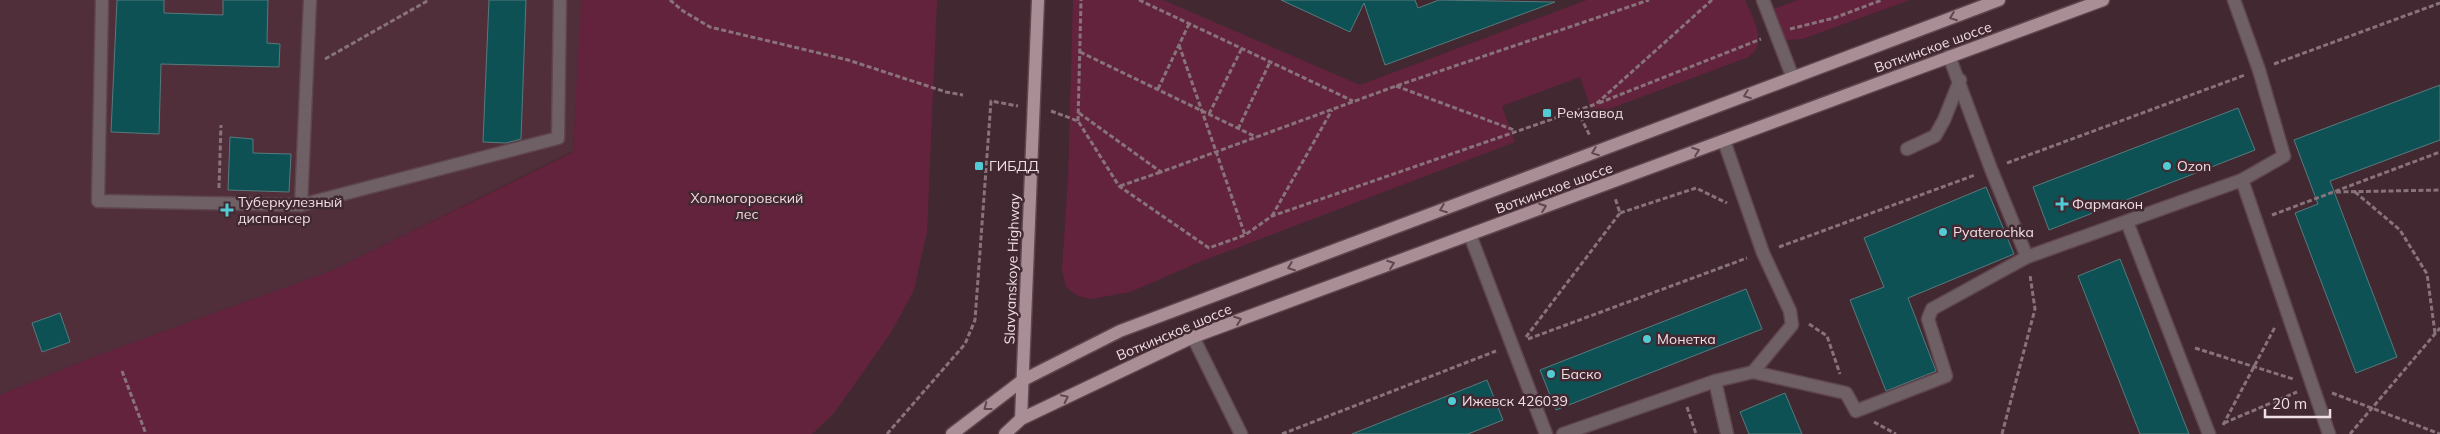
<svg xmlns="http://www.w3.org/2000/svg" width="2440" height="434" font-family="Mulish,sans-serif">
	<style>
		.built { fill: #502f3a }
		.green { fill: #64233d }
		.building { fill: #0e5155; stroke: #577a7d }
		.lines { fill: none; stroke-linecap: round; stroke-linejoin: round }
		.minor-casing { stroke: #5e454e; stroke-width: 15 }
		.major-casing { stroke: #5e454e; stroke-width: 15 }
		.path { stroke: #89737a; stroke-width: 3; stroke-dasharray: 5 2.5; stroke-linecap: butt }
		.minor { stroke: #6e6064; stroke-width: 12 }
		.major { stroke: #a98e96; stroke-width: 12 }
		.oneway { stroke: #61474f }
		.poi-dot { fill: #51ccd5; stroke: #422831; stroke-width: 2 }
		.labels { text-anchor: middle; stroke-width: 5; stroke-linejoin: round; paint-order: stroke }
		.street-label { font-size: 14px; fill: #f0dfe4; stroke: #422831 }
		.poi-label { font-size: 14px; fill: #f0dfe4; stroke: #422831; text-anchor: start }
		.park-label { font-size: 14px; fill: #f0d9e0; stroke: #422831 }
	</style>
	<rect width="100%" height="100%" fill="#422831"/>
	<path class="built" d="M0 0H582L573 151 336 269 96 356 0 395Z"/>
	<g class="green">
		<path d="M581 0H937L927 232 914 290 890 334 834 413 812 434H0V395L96 356 336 269 573 152Z"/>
		<path d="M1073 0H1163L1360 85 1587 0H1745C1753 19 1770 46 1746 58L1593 115 1580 77 1502 106 1515 142 1202 261 1130 292 1091 299 1078 296 1066 287 1062 270 1068 178Z"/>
		<path d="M1798 0H1910L1802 39 1787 40 1782 34 1773 9Z"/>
	</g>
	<g class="building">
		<path d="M117 0H164V13L223 15V0H268L267 43 280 44 279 67 161 64 159 134 111 132Z"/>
		<path d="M489 0H526L521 139 506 143 483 142Z"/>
		<path d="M1281 0H1415L1418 8 1439 0 1555 2 1385 65 1364 3 1350 32Z"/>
		<path d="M2440 85V140L2330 181 2397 357 2356 373 2295 213 2318 204 2294 140Z"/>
		<path d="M2238 108 2255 150 2049 230 2033 187Z"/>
		<path d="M230 137 253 139V153L291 154 289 192 228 190Z"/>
		<path d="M1986 187 2014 254 1908 298 1936 371 1886 391 1850 300 1884 287 1864 238Z"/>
		<path d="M2120 259 2189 434H2140L2078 276Z"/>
		<path d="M1746 289 1762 329 1556 410 1540 370Z"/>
		<path d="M60 313 70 342 42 352 32 323Z"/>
		<path d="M1487 380 1503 420 1468 434H1352Z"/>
		<path d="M1785 393 1802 434H1749L1740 412Z"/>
	</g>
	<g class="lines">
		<defs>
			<g id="minor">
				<path d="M102 0 98 201 301 205 310 0"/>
				<path d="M1763 0 1793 78"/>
				<path d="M1949 56 1991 169 2027 257"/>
				<path d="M1907 149 1935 136 1944 120 1960 80"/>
				<path d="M2242 180 2329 434"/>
				<path d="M301 205 558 138 560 0"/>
				<path d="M2127 222 2209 434"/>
				<path d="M1470 235 1546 434"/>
				<path d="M1193 337 1241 434"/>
				<path d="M1753 372 1846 393 1856 411 1946 376 1928 319 1932 309 2027 257 2242 180 2284 156 2259 70 2234 0"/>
				<path d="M1715 381 1727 434"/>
				<path d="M1563 434 1715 381 1753 372 1792 325 1790 311 1763 253 1724 141"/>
			</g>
			<g id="major">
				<path d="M1021 419 1038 0"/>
				<path d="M952 434 1023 380 1120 331 1999 0"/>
				<path d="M1005 434 1021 419 1193 337 2103 0"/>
			</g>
		</defs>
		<use href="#minor" class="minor-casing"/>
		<use href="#major" class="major-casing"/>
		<g class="path">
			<path d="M670 0 683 11 710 27 848 60 946 92 963 95"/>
			<path d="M1139 0 1353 101"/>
			<path d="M1790 29 1834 18 1882 0"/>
			<path d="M1179 45 1245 235"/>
			<path d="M1080 52 1256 137"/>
			<path d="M325 59 429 0"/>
			<path d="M2274 64 2440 3"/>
			<path d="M1396 86 1514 130"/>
			<path d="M1158 89 1189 24"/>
			<path d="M1599 103 1761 39"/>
			<path d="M1577 110 1590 136"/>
			<path d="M1051 111 1078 121 1119 186 1209 248 1245 235 1272 216 1596 104 1712 0"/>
			<path d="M1079 113 1161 172 1396 86 1649 0"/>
			<path d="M1209 114 1242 48"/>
			<path d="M1078 121 1081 0"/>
			<path d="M1238 129 1270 62"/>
			<path d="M2007 163 2245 75"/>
			<path d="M1120 186 1161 172"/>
			<path d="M219 188 221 125"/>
			<path d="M2336 192 2440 190"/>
			<path d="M2355 192 2400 230 2427 274 2435 333"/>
			<path d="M1620 213 1696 188 1727 203"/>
			<path d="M2272 215 2440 152"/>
			<path d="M1272 216 1332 110"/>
			<path d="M1779 247 1975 175"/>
			<path d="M1809 324 1827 336 1840 374"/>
			<path d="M1526 337 1620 213 1615 198"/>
			<path d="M1528 339 1747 258"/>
			<path d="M2195 348 2293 379"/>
			<path d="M122 371 146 434"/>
			<path d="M2332 393 2440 434"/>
			<path d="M1687 407 1696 434"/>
			<path d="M1874 422 1896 434"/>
			<path d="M2224 423 2297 392"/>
			<path d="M2223 425 2275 327"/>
			<path d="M887 434 965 344 975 320 991 101 1018 106"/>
			<path d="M1282 434 1496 351"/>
			<path d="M2002 434 2035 309 2030 275"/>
			<path d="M2350 434 2440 328"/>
		</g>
		<use href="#minor" class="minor"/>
		<use href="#major" class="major"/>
	</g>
	<defs><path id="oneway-chevron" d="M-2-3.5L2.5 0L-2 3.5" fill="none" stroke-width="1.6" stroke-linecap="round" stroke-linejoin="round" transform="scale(1.25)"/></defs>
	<g class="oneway">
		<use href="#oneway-chevron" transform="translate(1953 17) rotate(159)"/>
		<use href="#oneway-chevron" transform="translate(1747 95) rotate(159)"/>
		<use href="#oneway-chevron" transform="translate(1696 151) rotate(-20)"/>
		<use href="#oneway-chevron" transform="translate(1595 152) rotate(159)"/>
		<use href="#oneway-chevron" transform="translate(1543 207) rotate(-20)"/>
		<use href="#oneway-chevron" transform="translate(1443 209) rotate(159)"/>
		<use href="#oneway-chevron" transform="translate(1391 264) rotate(-20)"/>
		<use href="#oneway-chevron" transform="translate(1291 267) rotate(159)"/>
		<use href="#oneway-chevron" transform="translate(1238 320) rotate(-20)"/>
		<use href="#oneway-chevron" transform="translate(1065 398) rotate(-26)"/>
		<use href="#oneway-chevron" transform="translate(987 407) rotate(143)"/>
	</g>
	<g class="poi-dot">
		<rect x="1542" y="108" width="10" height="10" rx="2.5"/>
		<rect x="974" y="161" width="10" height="10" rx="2.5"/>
		<circle cx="2167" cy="166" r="5"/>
		<path d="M2059.5 196.5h5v5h5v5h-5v5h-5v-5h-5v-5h5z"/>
		<path d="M224.5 202.5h5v5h5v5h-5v5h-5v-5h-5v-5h5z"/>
		<circle cx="1943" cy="232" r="5"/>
		<circle cx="1647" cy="339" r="5"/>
		<circle cx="1551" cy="374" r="5"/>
		<circle cx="1452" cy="401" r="5"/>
	</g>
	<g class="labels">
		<g class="street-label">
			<text transform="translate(1933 47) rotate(-20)" y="5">Воткинское шоссе</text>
			<text transform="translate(1554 188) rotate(-20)" y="5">Воткинское шоссе</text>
			<text transform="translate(1012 269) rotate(-88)" y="5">Slavyanskoye Highway</text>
			<text transform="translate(1174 332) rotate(-23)" y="5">Воткинское шоссе</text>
		</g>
		<g class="poi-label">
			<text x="1557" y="118">Ремзавод</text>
			<text x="989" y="171">ГИБДД</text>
			<text x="2177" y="171">Ozon</text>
			<text x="238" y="207">Туберкулезный<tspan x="238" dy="16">диспансер</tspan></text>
			<text x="2072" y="209">Фармакон</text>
			<text x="1953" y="237">Pyaterochka</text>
			<text x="1657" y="344">Монетка</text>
			<text x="1561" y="379">Баско</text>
			<text x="1462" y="406">Ижевск 426039</text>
		</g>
		<g class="park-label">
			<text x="747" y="203">Холмогоровский<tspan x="747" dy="16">лес</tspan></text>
		</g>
	</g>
	<path d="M2265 409v8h65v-8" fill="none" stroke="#f0dfe4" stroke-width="2.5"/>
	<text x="2272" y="409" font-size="15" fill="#f0dfe4" stroke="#422831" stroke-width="4" paint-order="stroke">20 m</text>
</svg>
